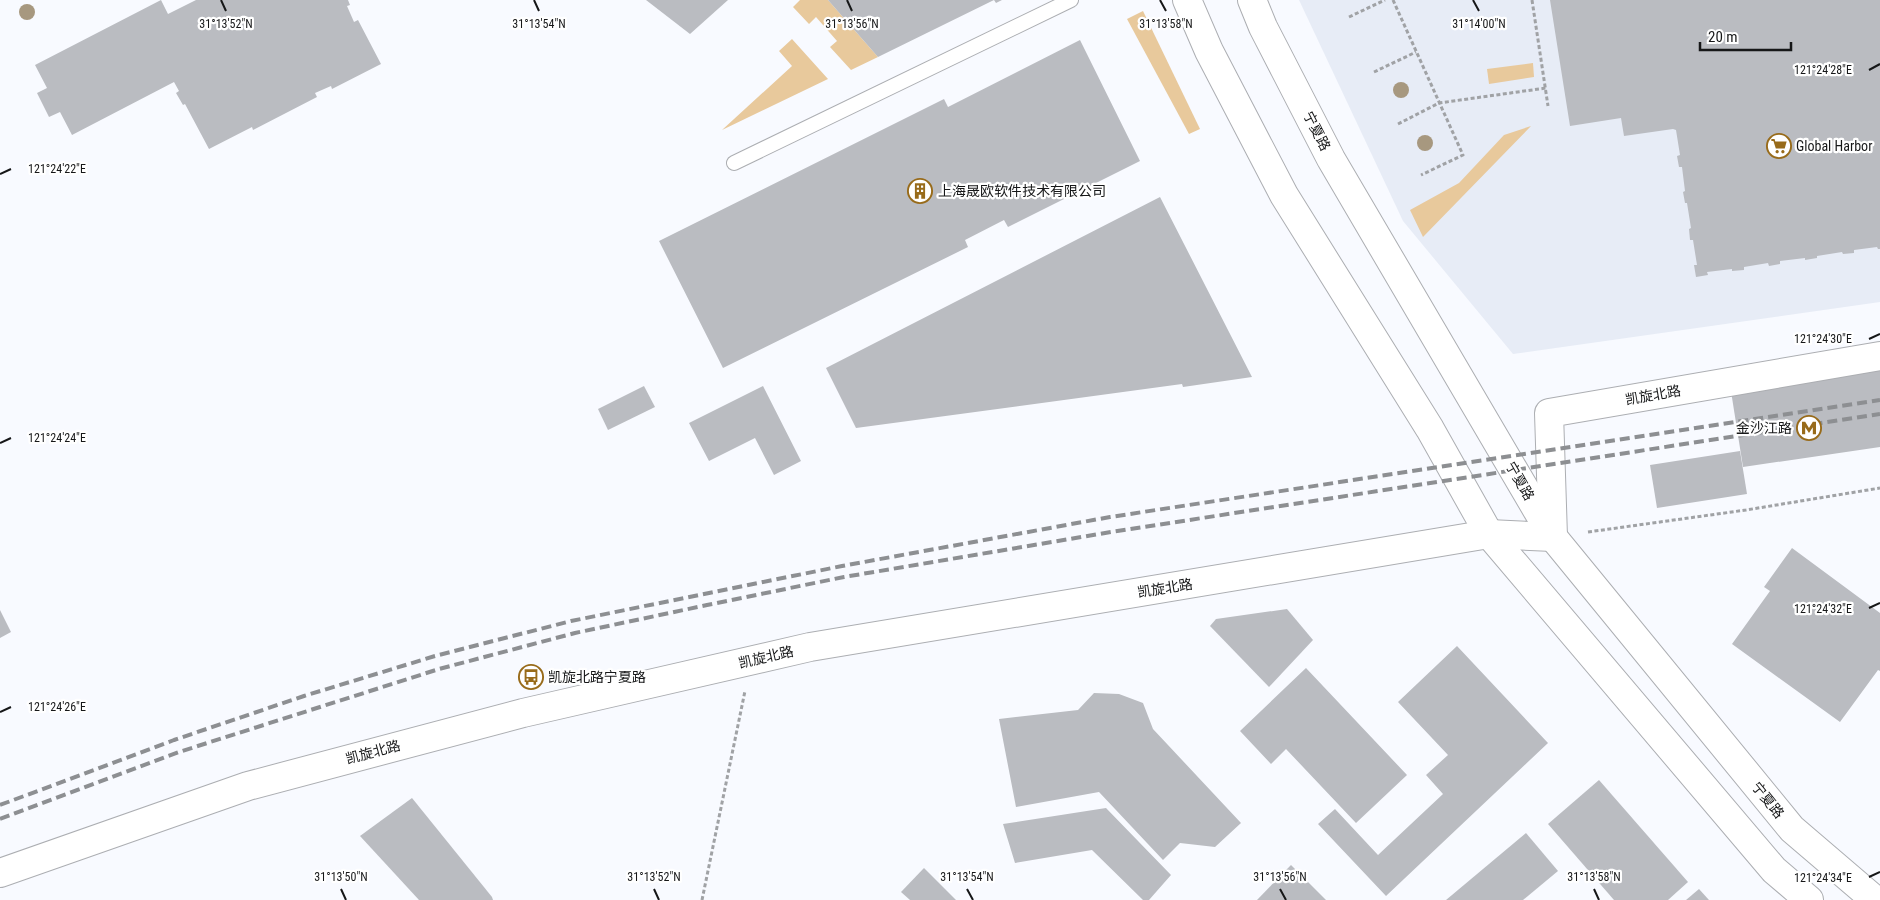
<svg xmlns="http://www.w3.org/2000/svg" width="1880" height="900" font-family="'Roboto Condensed','Noto Sans SC',sans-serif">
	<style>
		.built { fill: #e7ecf6 }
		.green { fill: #e8c99c }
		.building { fill: #babcc1 }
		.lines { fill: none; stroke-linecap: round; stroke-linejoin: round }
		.service-casing { stroke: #acaeb2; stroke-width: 16 }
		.tertiary-casing { stroke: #acaeb2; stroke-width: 30 }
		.secondary-casing { stroke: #acaeb2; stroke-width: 30 }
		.path { stroke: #a0a2a5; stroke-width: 3; stroke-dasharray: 4 2.5; stroke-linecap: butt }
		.service { stroke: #fff; stroke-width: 14 }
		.tertiary { stroke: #fff; stroke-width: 28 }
		.secondary { stroke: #fff; stroke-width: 28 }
		.rail { stroke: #8d8f92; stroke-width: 4; stroke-dasharray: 10 5; stroke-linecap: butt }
		.tree { fill: #a7987f }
		.ticks { fill: none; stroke: #161718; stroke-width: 2 }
		.labels { text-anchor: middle; stroke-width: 4.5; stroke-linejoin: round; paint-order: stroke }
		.street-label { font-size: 14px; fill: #161718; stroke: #fff }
		.poi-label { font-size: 14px; fill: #161718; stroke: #fff; text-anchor: start }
		.ticks-label { font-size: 12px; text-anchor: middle; fill: #161718; stroke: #fff; stroke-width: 4.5; stroke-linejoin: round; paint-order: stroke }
	</style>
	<rect width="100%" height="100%" fill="#f8faff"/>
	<path class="built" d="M1299 0H1880V302L1513 354 1403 221Z"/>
	<g class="green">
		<path d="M800 0H828L878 57 851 70 830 47 837 41 816 17 809 24 793 7Z"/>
		<path d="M1143 11 1200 129 1189 134 1127 19Z"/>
		<path d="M792 39 828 79 722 130 792 66 779 51Z"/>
		<path d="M1533 63 1534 77 1489 84 1487 69Z"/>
		<path d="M1531 126 1423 237 1410 210 1459 183 1504 135Z"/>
	</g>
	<g class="building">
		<path d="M161 0 168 14 196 0H348L350 5 347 6 354 22 358 20 381 64 332 89 331 86 315 93 317 97 253 130 252 127 209 149 185 104 183 105 176 93 179 91 174 82 72 135 60 112 49 117 37 93 47 88 35 65Z"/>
		<path d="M646 0H728L690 34Z"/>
		<path d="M828 0H1002L996 3 994 0 878 57Z"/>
		<path d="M1550 0H1880V249H1878L1877 247 1854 250V253L1843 254 1842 252 1817 256V258L1805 260V258L1780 261V264L1769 266 1768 263 1744 267V270L1732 271V269L1707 272 1708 275 1696 277 1694 265H1697L1693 240H1690L1689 229 1691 228 1687 203H1685L1683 192 1685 191 1682 167H1679L1677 156 1680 155 1676 130 1673 129 1624 136 1621 118 1570 126Z"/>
		<path d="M1080 40 1140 161 1008 227 1004 220 965 240 968 247 723 368 659 241 944 99 948 107Z"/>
		<path d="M1160 197 1252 377 1183 387 1182 384 856 428 826 368Z"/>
		<path d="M1880 362V447L1743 467 1730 385Z"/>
		<path d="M644 386 655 407 608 430 598 409Z"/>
		<path d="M763 386 801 461 774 475 755 438 709 461 689 423Z"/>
		<path d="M1740 451 1747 494 1657 508 1650 465Z"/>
		<path d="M1792 548 1880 613V671L1878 670 1840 722 1732 644 1770 591 1764 587Z"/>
		<path d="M1287 609 1313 640 1269 687 1210 626 1216 619Z"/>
		<path d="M0 610 11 632 0 638Z"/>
		<path d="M1457 646 1548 743 1386 896 1318 824 1335 809 1378 855 1443 794 1426 775 1448 755 1398 702Z"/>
		<path d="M1306 668 1407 775 1356 823 1286 749 1271 764 1240 731Z"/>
		<path d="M1094 693 1119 694 1143 703 1153 729 1241 823 1215 847 1180 843 1163 860 1099 792 1016 807 999 719 1078 710Z"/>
		<path d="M1599 780 1688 882 1668 900H1614L1548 824Z"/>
		<path d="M412 798 492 897 493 900H419L360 836Z"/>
		<path d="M1106 808 1171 875 1149 900H1143L1092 850 1015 863 1003 824Z"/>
		<path d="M1526 833 1558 871 1523 900H1446Z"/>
		<path d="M1291 865 1326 900H1257Z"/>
		<path d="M924 868 956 900H910L901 892Z"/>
		<path d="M1699 889 1709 900H1686Z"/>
	</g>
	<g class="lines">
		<defs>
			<path id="service" d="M734 163 1071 0"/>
			<path id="tertiary" d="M0 873 248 786 523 713 810 647 1489 534 1553 537 1549 413 1880 356"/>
			<g id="secondary">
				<path d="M1187 0 1209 51 1284 195 1430 429 1489 534 1774 870 1809 900"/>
				<path d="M1252 0 1263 27 1331 159 1553 537 1792 829 1875 900"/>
			</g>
		</defs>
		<use href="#service" class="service-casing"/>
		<use href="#tertiary" class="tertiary-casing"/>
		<use href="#secondary" class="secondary-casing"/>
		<g class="path">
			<path d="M1393 0 1463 155 1421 175"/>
			<path d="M1532 0 1548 106"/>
			<path d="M1349 17 1385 0"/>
			<path d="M1374 72 1416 52"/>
			<path d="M1398 124 1439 103 1546 88"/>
			<path d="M1588 532 1746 510 1880 488"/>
			<path d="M702 900 745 691"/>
		</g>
		<use href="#service" class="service"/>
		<use href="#tertiary" class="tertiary"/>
		<use href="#secondary" class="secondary"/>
		<g class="rail">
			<path d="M0 805 174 740 304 696 435 656 571 621 842 566 1110 517 1880 400"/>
			<path d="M0 819 179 752 439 669 575 633 707 605 844 577 1111 532 1880 414"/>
		</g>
	</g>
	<g class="tree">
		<circle cx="27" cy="12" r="8"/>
		<circle cx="1401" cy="90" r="8"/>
		<circle cx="1425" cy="143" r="8"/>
	</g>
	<path class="ticks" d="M221 0 226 11M534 0 539 11M847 0 852 11M1160 0 1166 11M1473 0 1479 11M1869 70 1880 64M0 174 11 169M1869 339 1880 334M0 443 11 438M1869 608 1880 603M0 712 11 707M1869 877 1880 872M341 889 346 900M654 889 659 900M967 889 973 900M1280 889 1286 900M1594 889 1599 900"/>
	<defs>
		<symbol id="supermarket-ring" viewBox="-11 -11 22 22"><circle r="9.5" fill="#fff" stroke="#986b1a" stroke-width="1.5"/><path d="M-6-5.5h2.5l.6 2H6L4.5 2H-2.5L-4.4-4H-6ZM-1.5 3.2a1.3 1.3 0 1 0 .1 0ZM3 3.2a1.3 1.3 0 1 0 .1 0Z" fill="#986b1a"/></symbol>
		<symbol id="building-ring" viewBox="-11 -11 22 22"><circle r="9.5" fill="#fff" stroke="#986b1a" stroke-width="1.5"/><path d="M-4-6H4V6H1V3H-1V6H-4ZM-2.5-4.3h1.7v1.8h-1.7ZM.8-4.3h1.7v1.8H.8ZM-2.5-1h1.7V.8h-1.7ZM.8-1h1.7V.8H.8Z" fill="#986b1a"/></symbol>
		<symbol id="metro-ring" viewBox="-11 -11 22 22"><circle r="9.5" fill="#fff" stroke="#986b1a" stroke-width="1.5"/><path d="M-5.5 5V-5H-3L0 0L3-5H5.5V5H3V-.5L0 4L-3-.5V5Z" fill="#986b1a"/></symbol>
		<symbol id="bus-ring" viewBox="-11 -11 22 22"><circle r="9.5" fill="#fff" stroke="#986b1a" stroke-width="1.5"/><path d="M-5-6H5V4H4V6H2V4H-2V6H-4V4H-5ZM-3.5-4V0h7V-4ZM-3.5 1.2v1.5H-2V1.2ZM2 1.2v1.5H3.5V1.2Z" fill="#986b1a"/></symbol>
	</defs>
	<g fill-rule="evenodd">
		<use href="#supermarket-ring" x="1765" y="132" width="28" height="28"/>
		<use href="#building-ring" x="906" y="177" width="28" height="28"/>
		<use href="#metro-ring" x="1795" y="414" width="28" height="28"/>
		<use href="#bus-ring" x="517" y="663" width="28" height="28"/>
	</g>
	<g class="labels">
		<g class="street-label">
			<text transform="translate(1317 131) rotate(63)" y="5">宁夏路</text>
			<text transform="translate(1653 395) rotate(-10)" y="5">凯旋北路</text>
			<text transform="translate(1520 481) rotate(60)" y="5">宁夏路</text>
			<text transform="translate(1165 588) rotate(-9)" y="5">凯旋北路</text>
			<text transform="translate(766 657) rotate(-13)" y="5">凯旋北路</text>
			<text transform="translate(373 752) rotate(-15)" y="5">凯旋北路</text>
			<text transform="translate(1768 800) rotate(51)" y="5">宁夏路</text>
		</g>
		<g class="poi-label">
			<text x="1796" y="151">Global Harbor</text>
			<text x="938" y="196">上海晟欧软件技术有限公司</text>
			<text x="1792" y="433" text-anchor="end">金沙江路</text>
			<text x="548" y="682">凯旋北路宁夏路</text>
		</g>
	</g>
	<g class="ticks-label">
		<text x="226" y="28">31°13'52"N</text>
		<text x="539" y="28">31°13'54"N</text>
		<text x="852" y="28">31°13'56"N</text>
		<text x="1166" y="28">31°13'58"N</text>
		<text x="1479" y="28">31°14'00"N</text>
		<text x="1823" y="74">121°24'28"E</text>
		<text x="57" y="173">121°24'22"E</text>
		<text x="1823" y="343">121°24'30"E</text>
		<text x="57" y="442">121°24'24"E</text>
		<text x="1823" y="613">121°24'32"E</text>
		<text x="57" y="711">121°24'26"E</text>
		<text x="341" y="881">31°13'50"N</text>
		<text x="654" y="881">31°13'52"N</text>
		<text x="967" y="881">31°13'54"N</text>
		<text x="1280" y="881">31°13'56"N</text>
		<text x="1594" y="881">31°13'58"N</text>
		<text x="1823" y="882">121°24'34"E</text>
	</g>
	<path d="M1700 42v8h91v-8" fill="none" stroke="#161718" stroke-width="2.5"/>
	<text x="1708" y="42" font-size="15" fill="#161718" stroke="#ffffff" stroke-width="4" paint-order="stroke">20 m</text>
</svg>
